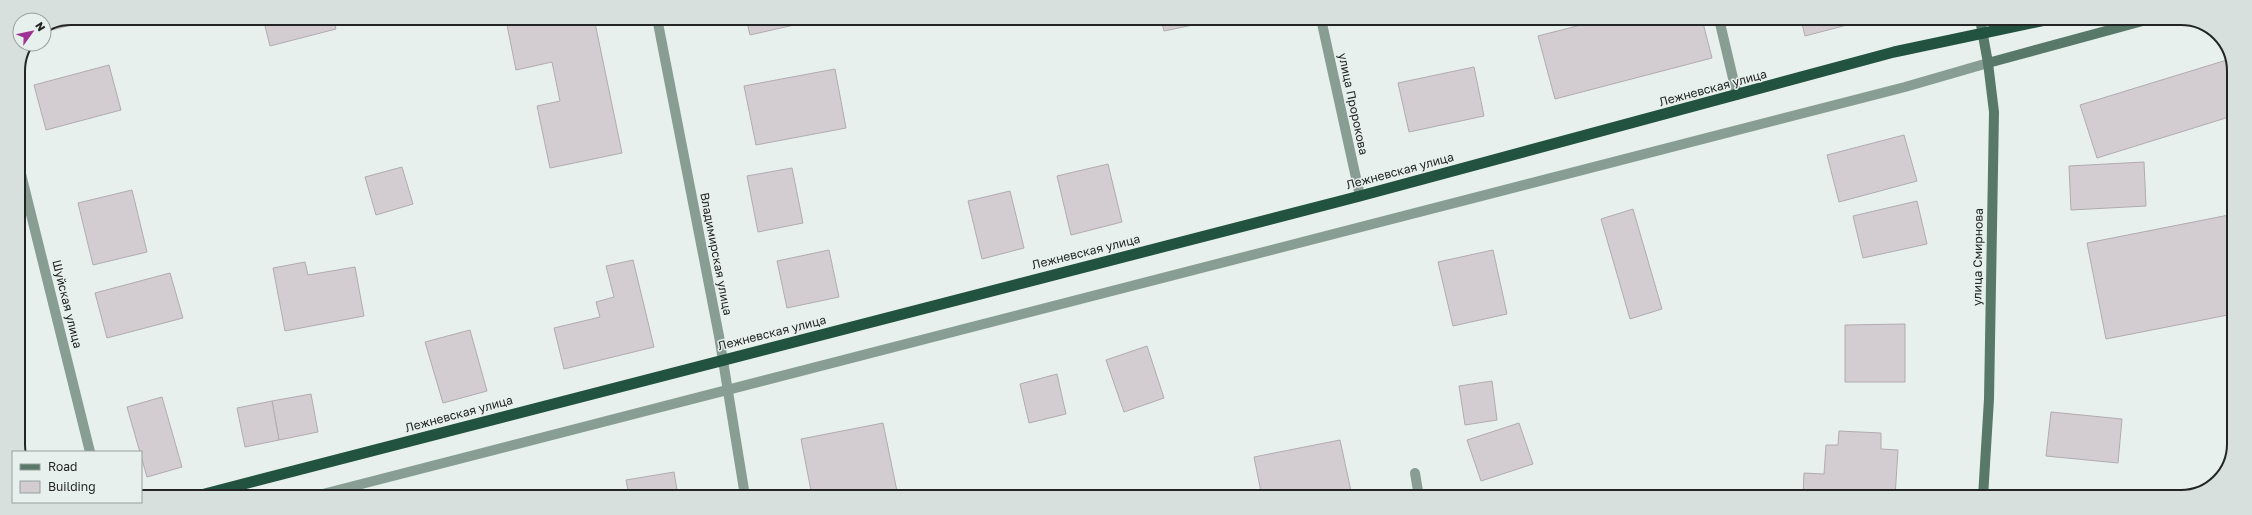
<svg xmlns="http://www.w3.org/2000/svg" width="2252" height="515" font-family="'Golos Text',sans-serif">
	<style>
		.building { fill: #d3ccd1; stroke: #b2abb0 }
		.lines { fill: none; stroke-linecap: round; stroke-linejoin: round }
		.service { stroke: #889e94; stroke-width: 10 }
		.minor { stroke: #889e94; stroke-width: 10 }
		.secondary { stroke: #58786a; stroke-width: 10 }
		.trunk { stroke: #225240; stroke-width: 11 }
		.labels { text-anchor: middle; stroke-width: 3; stroke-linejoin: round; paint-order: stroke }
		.street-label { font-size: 12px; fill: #222524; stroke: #e7f0ec }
		.rim { fill: none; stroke: #222524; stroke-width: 2 }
	</style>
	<rect width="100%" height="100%" fill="#e7f0ec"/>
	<g class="building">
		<path d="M72 18H98L44 32V29Z"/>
		<path d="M263 18H333L336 29 270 46Z"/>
		<path d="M515 18H594L622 153 550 168 537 106 560 101 552 62 516 70 506 20Z"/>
		<path d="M746 18H825L750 35Z"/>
		<path d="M1161 19H1222L1164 31Z"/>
		<path d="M1604 19H1702L1712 58 1555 99 1538 36Z"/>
		<path d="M1801 19H1870L1805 36Z"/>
		<path d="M2230 59 2234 68V133L2229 117 2097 158 2080 105Z"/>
		<path d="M109 65 121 110 46 130 34 85Z"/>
		<path d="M1474 67 1484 116 1409 132 1398 83Z"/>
		<path d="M835 69 846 128 756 145 744 86Z"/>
		<path d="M1904 135 1917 181 1839 202 1827 155Z"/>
		<path d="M2144 162 2146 206 2071 210 2069 166Z"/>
		<path d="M1108 164 1122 222 1071 235 1057 176Z"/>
		<path d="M402 167 413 204 376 215 365 177Z"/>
		<path d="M792 168 803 223 758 232 747 176Z"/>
		<path d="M132 190 147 252 93 265 78 203Z"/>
		<path d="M1010 191 1024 248 982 259 968 201Z"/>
		<path d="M1917 201 1927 244 1863 258 1853 216Z"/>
		<path d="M1633 209 1662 309 1630 319 1601 219Z"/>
		<path d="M2234 214 2233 314 2106 339 2087 243Z"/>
		<path d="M829 250 839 297 787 308 777 261Z"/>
		<path d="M1493 250 1507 314 1453 326 1438 262Z"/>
		<path d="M633 260 654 347 564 369 554 328 600 317 596 302 614 297 606 266Z"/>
		<path d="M305 262 308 275 355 267 364 316 285 331 273 268Z"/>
		<path d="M170 273 183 318 107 338 95 293Z"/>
		<path d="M1905 324V382H1845V325Z"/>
		<path d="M470 330 487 391 443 403 425 342Z"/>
		<path d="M1147 346 1164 398 1124 412 1106 360Z"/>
		<path d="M1057 374 1066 414 1029 423 1020 384Z"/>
		<path d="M1492 381 1497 420 1465 425 1459 386Z"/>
		<path d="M311 394 318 432 279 440 272 401Z"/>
		<path d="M162 397 182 467 147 477 127 407Z"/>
		<path d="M272 401 279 440 245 447 237 408Z"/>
		<path d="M2051 412 2122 419 2118 463 2046 456Z"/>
		<path d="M883 423 898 496H812L801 439Z"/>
		<path d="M1519 423 1533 464 1481 481 1467 440Z"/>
		<path d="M1839 431 1881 433V449L1898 450 1895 497 1803 496 1804 473 1824 474 1826 445H1838Z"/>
		<path d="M1340 440 1351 491 1323 497H1262L1254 457Z"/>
		<path d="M674 472 678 496H629L626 480Z"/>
	</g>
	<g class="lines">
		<path class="service" d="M1719 19 1737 95"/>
		<g class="minor">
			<path d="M657 18 719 336 745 496"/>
			<path d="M1321 19 1360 196"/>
			<path d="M18 162 90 452"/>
			<path d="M1415 473 1419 497"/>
			<path d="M315 496 1905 87 1988 63"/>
		</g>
		<g class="secondary">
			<path d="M1980 19 1988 63 1994 112 1989 399 1983 497"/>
			<path d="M1988 63 2150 19"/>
		</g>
		<path class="trunk" d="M197 496 1360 196 1894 52 2050 19"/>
	</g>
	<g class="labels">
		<g class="street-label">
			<text transform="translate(1713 88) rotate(-15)" y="4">Лежневская улица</text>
			<text transform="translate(1353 104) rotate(78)" y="4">улица Пророкова</text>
			<text transform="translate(1400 171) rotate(-15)" y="4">Лежневская улица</text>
			<text transform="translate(1086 252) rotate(-14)" y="4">Лежневская улица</text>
			<text transform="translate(716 254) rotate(79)" y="4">Владимирская улица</text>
			<text transform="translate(1978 257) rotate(-89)" y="4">улица Смирнова</text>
			<text transform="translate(67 304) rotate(76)" y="4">Шуйская улица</text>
			<text transform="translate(772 333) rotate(-14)" y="4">Лежневская улица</text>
			<text transform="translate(459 414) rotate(-15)" y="4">Лежневская улица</text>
		</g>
	</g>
	<path d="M0 0H2252V515H0ZM71 25H2181A46 46 0 0 1 2227 71V444A46 46 0 0 1 2181 490H71A46 46 0 0 1 25 444V71A46 46 0 0 1 71 25Z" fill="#d7e0dc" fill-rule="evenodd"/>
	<path class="rim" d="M71 25H2181A46 46 0 0 1 2227 71V444A46 46 0 0 1 2181 490H71A46 46 0 0 1 25 444V71A46 46 0 0 1 71 25Z"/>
	<rect x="12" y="451" width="130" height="52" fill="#e7f0ec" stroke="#989f9c"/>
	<rect x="20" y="464" width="20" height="6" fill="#58786a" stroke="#989f9c"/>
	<text x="48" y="471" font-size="12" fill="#222524">Road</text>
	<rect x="20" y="481" width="20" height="12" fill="#d3ccd1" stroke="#989f9c"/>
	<text x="48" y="491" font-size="12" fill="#222524">Building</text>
	<g transform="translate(32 32) rotate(57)"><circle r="19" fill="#e7f0ec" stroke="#989f9c"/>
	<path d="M0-3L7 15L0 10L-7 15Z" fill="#9f3394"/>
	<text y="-6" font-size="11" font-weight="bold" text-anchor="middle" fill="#222524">N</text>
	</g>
</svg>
